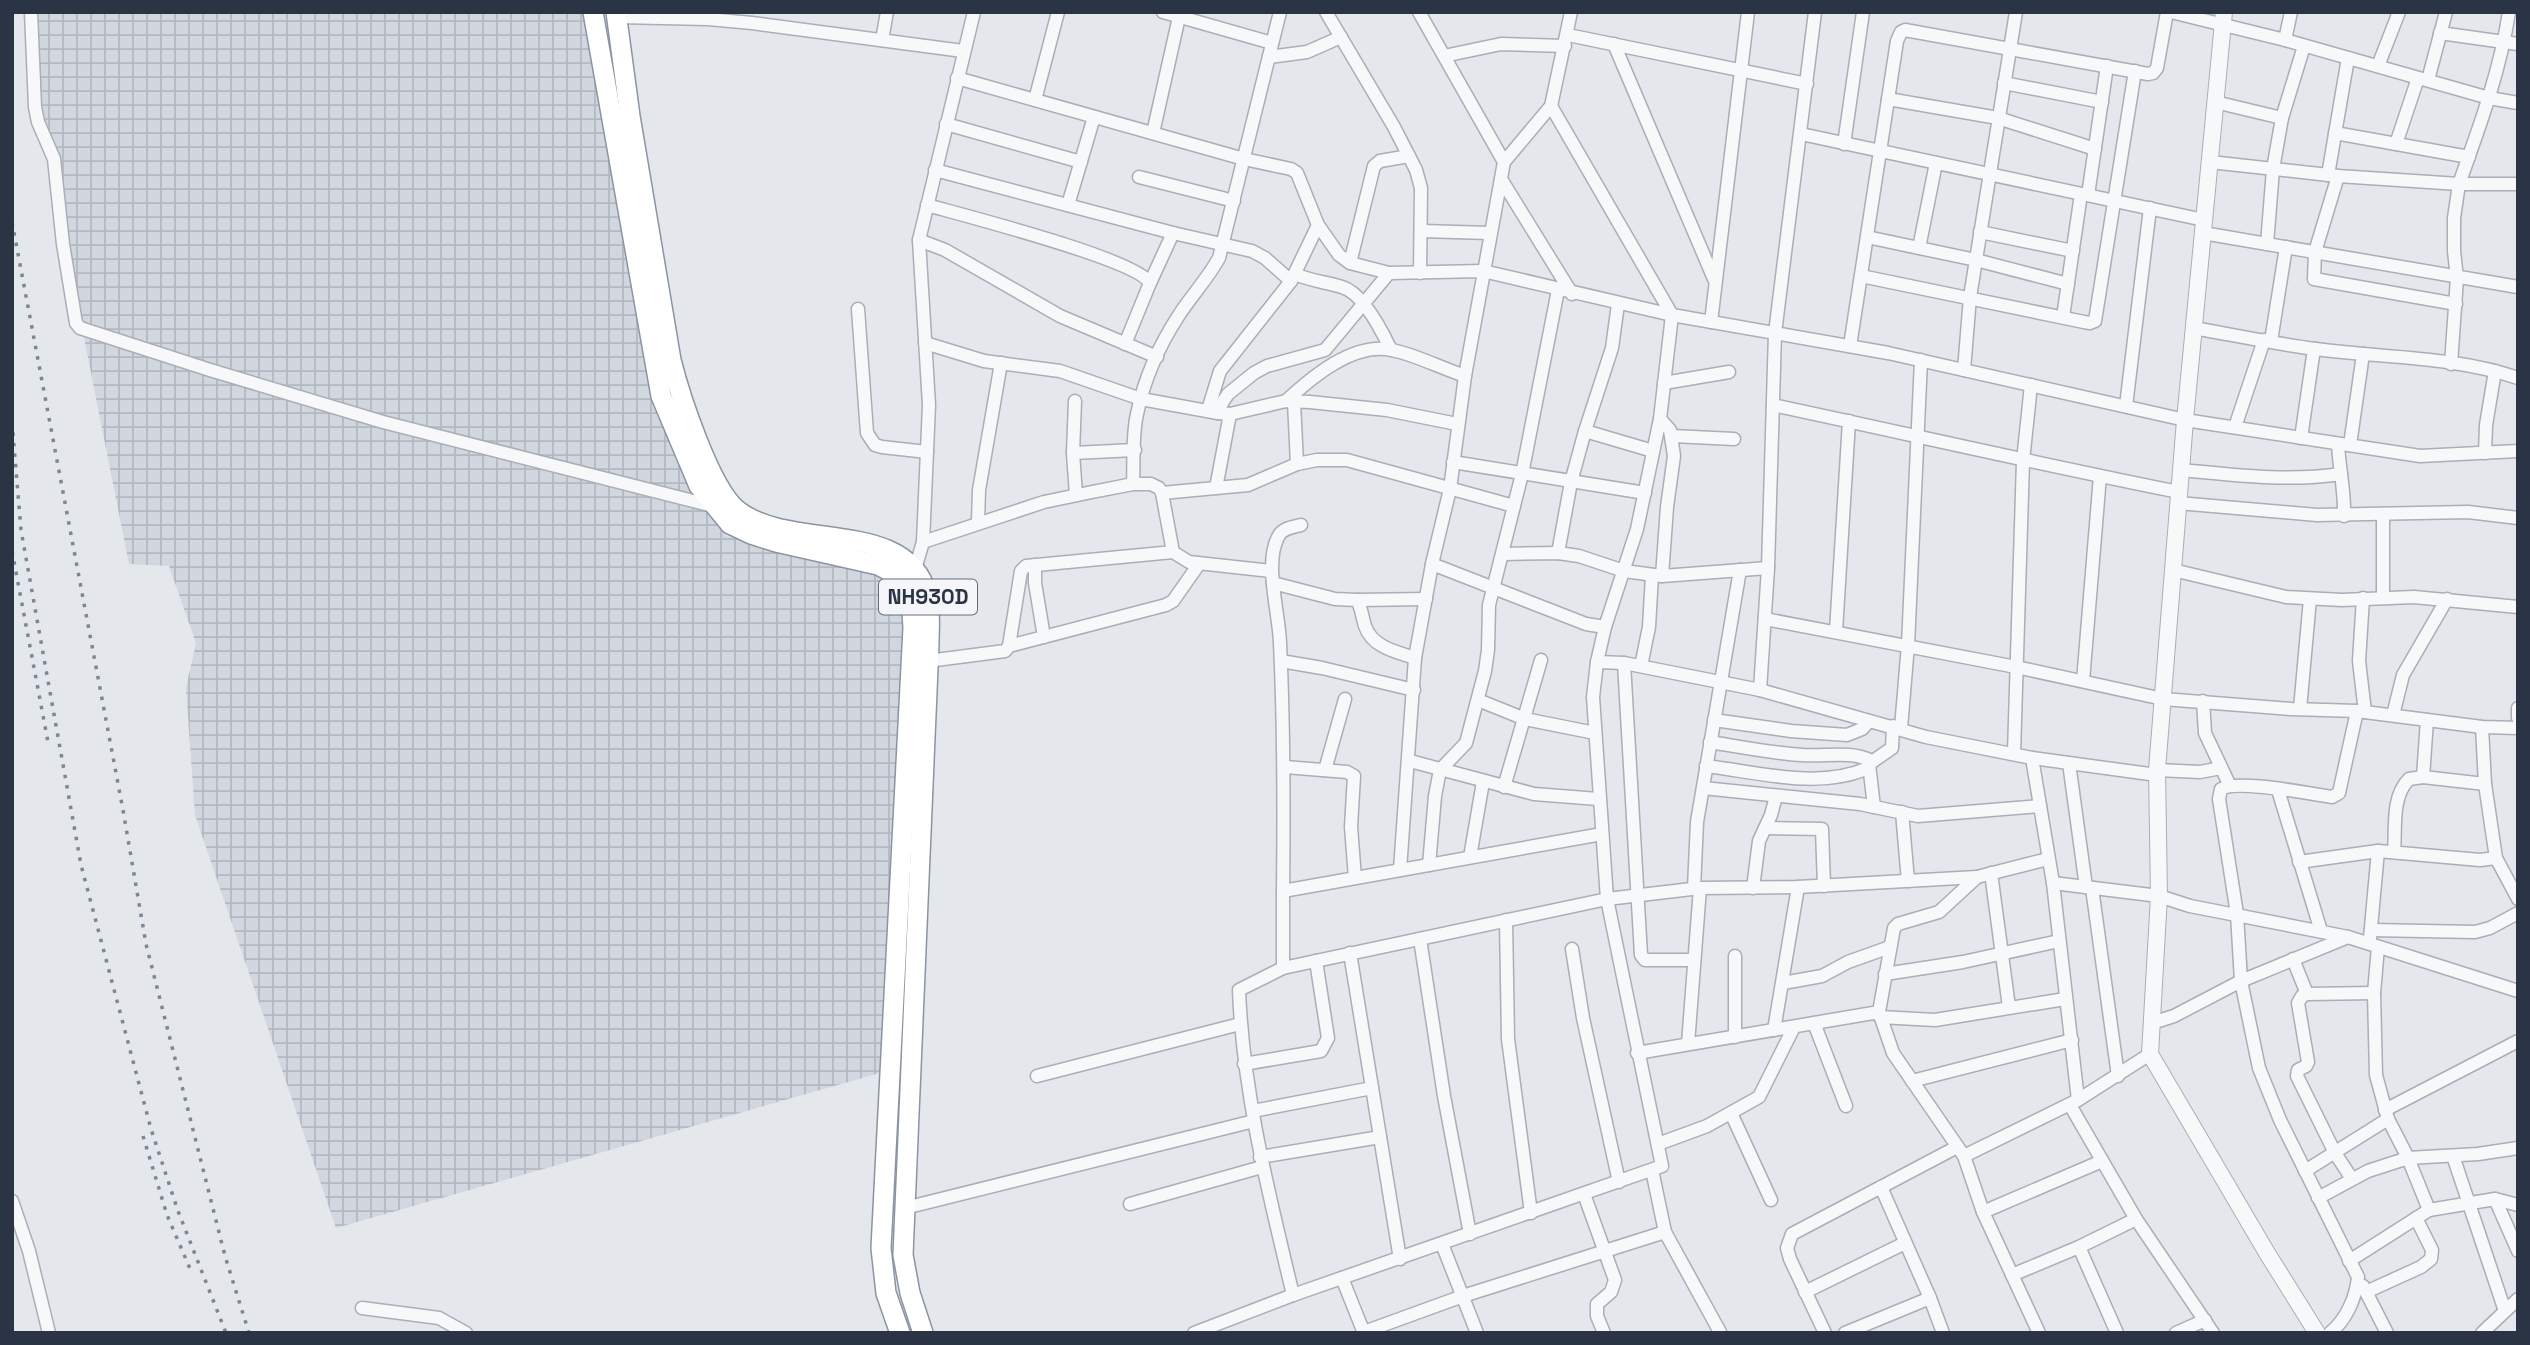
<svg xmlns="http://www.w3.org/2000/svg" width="2530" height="1345" font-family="'Space Grotesk',sans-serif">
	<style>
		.industrial { fill: url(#industrial-grid) }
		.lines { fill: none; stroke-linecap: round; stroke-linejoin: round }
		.minor-casing { stroke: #a9aeb7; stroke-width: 15 }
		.tertiary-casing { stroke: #a9aeb7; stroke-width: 18 }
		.trunk-casing { stroke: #8b94a3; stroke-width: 22 }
		.minor { stroke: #f7f8fa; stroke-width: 12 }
		.tertiary { stroke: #f7f8fa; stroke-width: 16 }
		.trunk { stroke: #fff; stroke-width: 19 }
		.rail { stroke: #7d8696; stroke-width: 3.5; stroke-dasharray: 3.5 7; stroke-linecap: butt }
		.labels { text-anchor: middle; stroke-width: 6; stroke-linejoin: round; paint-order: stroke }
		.shield { fill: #f4f6f9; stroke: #676e7b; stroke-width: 2 }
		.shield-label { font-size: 21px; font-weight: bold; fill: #2b3445 }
	</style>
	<defs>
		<pattern id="industrial-grid" width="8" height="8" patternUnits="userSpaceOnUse" patternTransform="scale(1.75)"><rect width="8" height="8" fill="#d2d6de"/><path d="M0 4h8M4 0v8" fill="none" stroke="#b4b8c0"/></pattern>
	</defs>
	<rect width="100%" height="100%" fill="#e4e7ec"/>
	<path class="industrial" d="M28 12H592L652 361 693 491 726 536 862 569 895 582 903 620 887 1071 336 1228 195 815 186 688 196 643 169 566 129 564 32 76Z"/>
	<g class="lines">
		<defs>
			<g id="minor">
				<path d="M31 12 35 107 38 122 54 159 63 244 76 323 80 328 210 370 383 422 713 506"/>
				<path d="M1163 12 1272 43"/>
				<path d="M1326 12 1394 127 1416 170 1421 188 1420 273"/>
				<path d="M1419 12 1504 162 1465 376 1450 489 1432 564"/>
				<path d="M2171 12 2285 40 2489 98 2518 103"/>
				<path d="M617 17 708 19 752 23 963 51"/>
				<path d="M2440 33 2518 44"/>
				<path d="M1568 35 1807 84"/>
				<path d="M882 40 887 12"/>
				<path d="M2285 40 2291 12"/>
				<path d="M1614 44 1714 279"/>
				<path d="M1444 56 1501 44 1565 46"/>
				<path d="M1269 57 1307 52 1341 37"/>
				<path d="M2378 66 2399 12"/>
				<path d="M957 78 1244 159 1291 169 1297 173 1318 225 1339 255 1350 263 1389 273 1483 271 1672 315 1888 353 2185 420 2420 456 2518 451"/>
				<path d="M2428 80 2446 12"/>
				<path d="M2004 83 2102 102"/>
				<path d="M1888 99 1998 118 2095 149"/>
				<path d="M1035 100 1058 12"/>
				<path d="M2215 102 2282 118"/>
				<path d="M946 124 1081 162"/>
				<path d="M1153 133 1179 17"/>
				<path d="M2335 133 2469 157"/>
				<path d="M1801 134 2204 220"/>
				<path d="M1844 144 1863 12"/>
				<path d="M2396 144 2418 78"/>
				<path d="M1504 162 1551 106 1571 12"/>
				<path d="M2210 162 2338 176 2459 184C2479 128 2500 72 2509 12"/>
				<path d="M935 170 1173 233 1252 251 1265 258 1291 281"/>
				<path d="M2328 175 2348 58"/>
				<path d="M2338 176 2315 252 2314 279 2456 304"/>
				<path d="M1139 177 1234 201"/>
				<path d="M1501 179 1572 294"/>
				<path d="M2088 195 2107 66"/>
				<path d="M927 205C962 215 1136 259 1150 283L1125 344"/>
				<path d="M1068 205 1094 117"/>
				<path d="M1421 231 1490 233"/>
				<path d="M1980 232 2073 251"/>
				<path d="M2203 233 2518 287"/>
				<path d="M1867 237 1976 260 2068 284"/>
				<path d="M919 240 945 250 1060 316 1157 357"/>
				<path d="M2267 244 2273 169 2282 118 2304 46"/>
				<path d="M1919 248 1936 163"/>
				<path d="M1350 263 1374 166 1380 161 1409 156"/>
				<path d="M1295 274C1311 281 1326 282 1342 287 1363 293 1382 331 1391 350"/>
				<path d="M1861 276 2084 322 2090 323 2095 321 2135 71"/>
				<path d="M1150 283 1173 233"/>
				<path d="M858 309 867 433 875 445 882 447 927 452"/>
				<path d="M2063 317 2081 194"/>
				<path d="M1711 322 1748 12"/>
				<path d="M2193 328C2234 335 2275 344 2316 349 2382 358 2454 356 2518 378"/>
				<path d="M2271 341 2286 247"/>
				<path d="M925 343 984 361 1060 371 1141 399 1218 413 1230 414 1286 401 1310 402 1387 410 1457 424"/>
				<path d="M1850 346 1897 41 1901 32 1905 30 2148 74 2153 73 2157 68 2167 12"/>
				<path d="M2451 364 2457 278 2454 251V218L2459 184H2518"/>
				<path d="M1964 370 1970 297 2016 12"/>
				<path d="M1664 383 1729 372"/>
				<path d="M1075 401 1073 453 1076 495"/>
				<path d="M1286 401C1312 377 1353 342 1392 350 1416 355 1441 368 1465 376"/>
				<path d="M1294 402 1297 464"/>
				<path d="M1773 405C1909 434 2043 465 2179 492"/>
				<path d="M2126 406 2150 208"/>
				<path d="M1208 410 1220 371 1291 281 1318 225"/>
				<path d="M1218 413 1222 403 1228 394 1254 373 1267 366 1325 350 1389 273"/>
				<path d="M1660 419 1670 430 1674 456 1667 507 1662 576"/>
				<path d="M2235 427 2264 340"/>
				<path d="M1585 431 1653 451"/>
				<path d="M1672 436 1734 439"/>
				<path d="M2301 438 2314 349"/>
				<path d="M2338 444C2339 468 2345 491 2344 516"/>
				<path d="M2350 445 2363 354"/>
				<path d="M1073 453 1135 450"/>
				<path d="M2485 453 2486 425 2495 371"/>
				<path d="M1453 462 1645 493"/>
				<path d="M2181 470C2234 475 2287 482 2341 474"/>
				<path d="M1133 484C1134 461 1132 436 1137 414 1144 380 1160 344 1179 315 1192 295 1208 278 1219 258L1280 12"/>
				<path d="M1216 488 1230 414"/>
				<path d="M1162 493 1248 485 1297 464 1317 460H1347L1514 506"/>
				<path d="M2178 503 2317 515 2468 512 2518 518"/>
				<path d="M2383 514V597"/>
				<path d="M978 522 979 490 1001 363"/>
				<path d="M1301 525C1293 527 1282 528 1278 537 1264 564 1279 612 1280 643 1284 726 1284 808 1283 891L1602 834"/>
				<path d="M923 542 1044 502 1092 492 1133 484H1151L1159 488 1162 493 1173 552 1189 562 1271 571"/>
				<path d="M1558 553 1571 482 1585 431 1612 348 1618 304"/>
				<path d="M1503 554 1558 553 1579 556 1624 571 1662 576 1768 568"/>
				<path d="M1035 565V583L1044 637"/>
				<path d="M2173 570 2286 597 2342 600 2414 597 2518 607"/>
				<path d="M911 572 915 569 923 542 929 405 919 240 974 12"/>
				<path d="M1273 583 1335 599 1357 600C1362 609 1362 617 1365 626 1372 647 1396 652 1415 658L1432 564 1586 624 1605 627"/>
				<path d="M2363 598 2359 661 2365 712"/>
				<path d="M1357 600 1426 599"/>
				<path d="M1765 619 2016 667 2163 699 2291 709 2357 711 2482 727 2518 728"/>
				<path d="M1836 631 1849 421"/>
				<path d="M1009 646 1166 605 1173 601 1199 564"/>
				<path d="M928 661 1005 651 1009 646 1021 571 1026 566 1173 552"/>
				<path d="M1281 661 1322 668 1414 690"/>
				<path d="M1597 662 1624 663 1760 690 1926 737 2032 758 2157 775"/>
				<path d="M1624 663 1641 955 1645 960H1694"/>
				<path d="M1641 666 1649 627 1652 575"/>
				<path d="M2083 681 2100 476"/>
				<path d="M1760 690 1768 568 1775 333 1815 12"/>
				<path d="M1478 700 1525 719 1595 733"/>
				<path d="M2203 701 2205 733 2230 786"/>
				<path d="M2518 708V718"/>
				<path d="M2300 709 2310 599"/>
				<path d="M2393 715 2403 675 2447 599"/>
				<path d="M1714 720 1791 731 1847 735 1862 729 1869 721"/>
				<path d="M2482 727 2485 784 2496 858 2518 899"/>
				<path d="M1901 728 1908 645 1921 360"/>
				<path d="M1710 742C1741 747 1771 753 1802 755 1825 757 1850 750 1872 761"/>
				<path d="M2014 753 2023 461 2031 385"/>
				<path d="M2032 758 2053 883 2078 1100 2150 1054"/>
				<path d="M1410 761 1534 794 1598 799"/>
				<path d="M2069 763 2086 887"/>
				<path d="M1706 766C1757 772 1819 790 1868 768"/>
				<path d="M1285 767 1347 772 1354 776 1351 827 1355 878"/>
				<path d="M1325 770 1345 699"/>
				<path d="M2157 770 2200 772 2221 768"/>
				<path d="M2423 777 2427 720"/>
				<path d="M1504 787 1541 660"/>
				<path d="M1703 788 1860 804 1918 816 2040 806"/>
				<path d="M2278 790 2321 931"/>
				<path d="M1874 807 1869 764 1892 748 1893 726"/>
				<path d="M1902 812 1908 881"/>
				<path d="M1765 828 1822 829 1824 886"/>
				<path d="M2394 852C2396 828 2391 797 2409 779L2423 777 2485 784"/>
				<path d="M1470 857 1483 782"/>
				<path d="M2299 862 2378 851 2480 860 2496 858"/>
				<path d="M1429 865 1435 796 1440 770 1466 743 1485 671 1488 650 1489 605 1522 474 1558 290"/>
				<path d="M1400 870 1415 658"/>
				<path d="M1991 873 2009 1007"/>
				<path d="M2053 883 2159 896 2190 906 2348 937 2518 991"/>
				<path d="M1694 888 1697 822 1740 570"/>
				<path d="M1753 888 1759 841 1771 815 1776 796"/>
				<path d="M2092 888 2118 1076"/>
				<path d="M1283 891V968L1607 899 1700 888 1798 887 1977 877 2048 859"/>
				<path d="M1506 920 1508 1039 1531 1213"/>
				<path d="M2371 930 2475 932 2490 928 2518 913"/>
				<path d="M2370 938 2378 851"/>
				<path d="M1420 939 1444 1096 1470 1234"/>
				<path d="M2378 947 2374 993 2376 1075 2388 1119 2408 1158 2429 1210"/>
				<path d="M1572 949 1583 1018 1619 1182"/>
				<path d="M1350 953 1400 1259"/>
				<path d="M2293 959 2307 994"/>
				<path d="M1283 968 1239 990C1243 1094 1269 1194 1293 1295"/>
				<path d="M1885 974 1963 962 2059 941"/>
				<path d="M1783 983 1822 976 1848 962 1890 947"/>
				<path d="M1879 1012 1893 1053 1964 1156 2078 1100"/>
				<path d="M1880 1017 1935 1020 2065 999"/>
				<path d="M1814 1023 1846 1106"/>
				<path d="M2152 1023 2174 1016 2241 981 2348 937"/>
				<path d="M1774 1030 1798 887"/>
				<path d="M1735 1037V956"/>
				<path d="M1688 1044 1700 888"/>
				<path d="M1637 1053 1879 1012 1894 928 1898 924 1939 912 1977 877"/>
				<path d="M1244 1064 1321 1051 1328 1038 1316 961"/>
				<path d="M1037 1076 1240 1024"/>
				<path d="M1912 1081 2072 1040"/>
				<path d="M2070 1105 2136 1219 2213 1333"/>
				<path d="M2385 1110 2518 1041"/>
				<path d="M1253 1111 1372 1088"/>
				<path d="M1731 1113 1771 1200"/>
				<path d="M1658 1144 1707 1126 1759 1097 1794 1027"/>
				<path d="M1964 1156 1983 1212 2039 1333"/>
				<path d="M2453 1156 2505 1311"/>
				<path d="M1260 1157 1380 1137"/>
				<path d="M1652 1170 1665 1232 1720 1332"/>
				<path d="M2305 1171 2388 1119"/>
				<path d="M2352 1179 2335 1153 2297 1076 2298 1070 2306 1066 2308 1062 2298 1003 2302 996 2307 994 2374 993"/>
				<path d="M1881 1187 1930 1298 1943 1333"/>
				<path d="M1584 1194 1615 1280 1611 1292 1597 1304V1316L1604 1333"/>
				<path d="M2318 1198 2368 1171 2408 1158 2478 1154 2518 1148"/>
				<path d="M2495 1199 2518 1251"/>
				<path d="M12 1201 29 1251 49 1333"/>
				<path d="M1130 1204 1262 1167"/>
				<path d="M905 1208 1254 1121"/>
				<path d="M1983 1212 2102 1161"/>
				<path d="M1442 1244 1477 1333"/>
				<path d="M2079 1247 2117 1333"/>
				<path d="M2349 1261 2429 1210 2495 1199 2518 1205"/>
				<path d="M2012 1275 2079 1247 2136 1219"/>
				<path d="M1342 1278 1364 1333"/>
				<path d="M2363 1286 2387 1333"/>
				<path d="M1805 1292 1905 1243"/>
				<path d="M2366 1292 2421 1267 2431 1259 2432 1250 2416 1218"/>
				<path d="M362 1308 439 1318 466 1333"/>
				<path d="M1364 1332 1463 1296 1665 1232"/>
				<path d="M1194 1333 1293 1295 1662 1166 1607 899 1593 697 1597 662 1605 627 1637 529 1660 419 1672 315 1551 106"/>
				<path d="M1825 1333 1790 1259 1787 1248 1792 1234 1957 1147"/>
				<path d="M1845 1333 1930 1298"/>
				<path d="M2176 1333 2205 1320"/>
				<path d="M2330 1333C2346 1320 2356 1298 2358 1277L2280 1120 2259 1068 2241 981 2237 914 2219 799 2221 789C2237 779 2311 794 2332 797L2339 793 2357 711"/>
				<path d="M2482 1333 2518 1299"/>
			</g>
			<path id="tertiary" d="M2224 12 2185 420 2157 770 2159 896 2150 1054 2267 1253 2317 1333"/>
			<g id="trunk">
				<path d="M593 12 661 396 699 486 730 524 751 534 776 542 878 565C910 580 911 593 913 628L881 1248 886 1293 900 1333"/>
				<path d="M616 12 630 116 671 360C680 396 710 488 737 510 791 553 907 516 927 595 931 611 929 628 929 644L903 1255 910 1293 923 1333"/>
			</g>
		</defs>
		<use href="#minor" class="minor-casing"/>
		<use href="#tertiary" class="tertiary-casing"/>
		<use href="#trunk" class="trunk-casing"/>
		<use href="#minor" class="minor"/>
		<use href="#tertiary" class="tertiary"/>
		<use href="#trunk" class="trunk"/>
		<g class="rail">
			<path d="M12 222 123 810 146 944 225 1256 249 1333"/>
			<path d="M12 422 21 530 81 865 151 1129 178 1211 226 1333"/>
			<path d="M12 551 48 742"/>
			<path d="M143 1136 167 1215 191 1271"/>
		</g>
	</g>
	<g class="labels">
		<rect class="shield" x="879" y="579.5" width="98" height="35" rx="5"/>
		<g class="shield-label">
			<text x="928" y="604">NH930D</text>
		</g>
	</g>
	<rect width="2530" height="1345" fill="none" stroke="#2b3445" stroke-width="28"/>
</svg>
